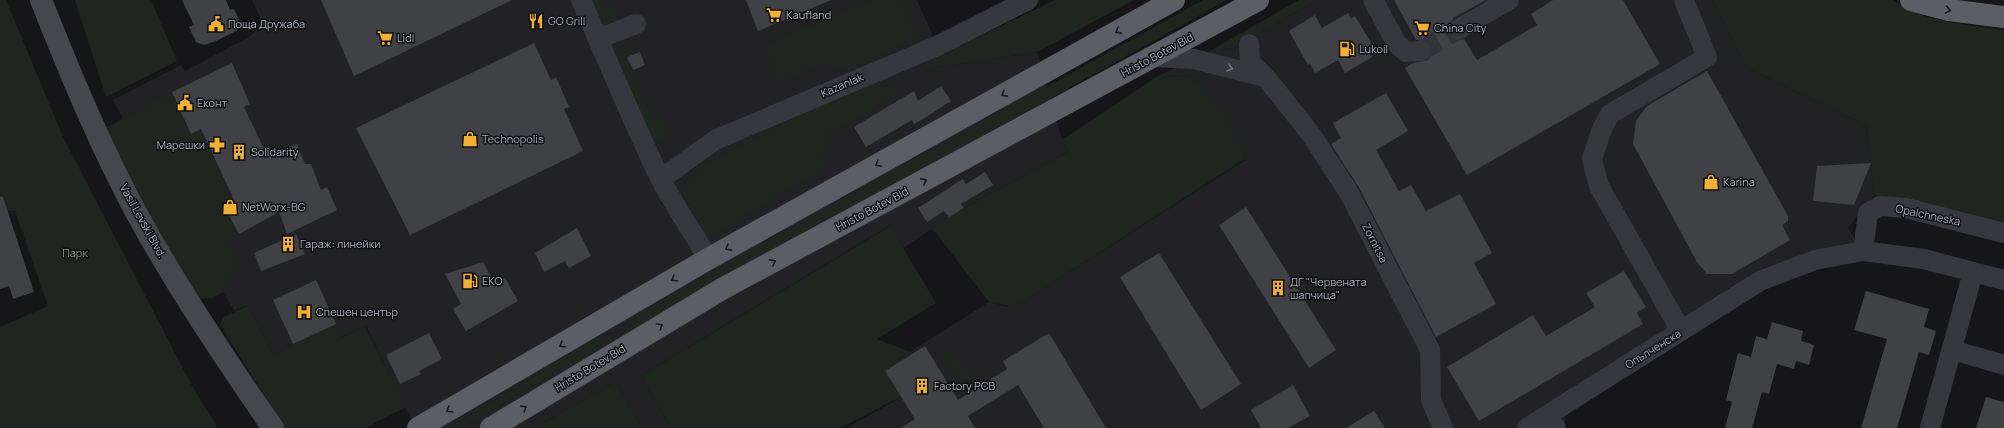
<svg xmlns="http://www.w3.org/2000/svg" width="2004" height="428" font-family="Manrope,sans-serif">
	<style>
		.built { fill: #222225 }
		.green { fill: #1e261f }
		.building { fill: #404145 }
		.lines { fill: none; stroke-linecap: round; stroke-linejoin: round }
		.minor-tunnel { stroke: #333438; stroke-width: 20; stroke-dasharray: 20 10; stroke-linecap: butt }
		.minor { stroke: #37383d; stroke-width: 20 }
		.secondary { stroke: #45474d; stroke-width: 22 }
		.trunk { stroke: #5b5e65; stroke-width: 22 }
		.oneway { stroke: #18191b }
		.oneway2 { stroke: #757881 }
		.labels { text-anchor: middle; stroke-width: 3; stroke-linejoin: round; paint-order: stroke }
		.poi-label { font-size: 11px; fill: #a8adb8; stroke: #111113; text-anchor: start }
		.street-label { font-size: 11px; fill: #a8adb8; stroke: #111113 }
		.park-label { font-size: 11px; fill: #7fa381; stroke: #111113 }
	</style>
	<rect width="100%" height="100%" fill="#161618"/>
	<g class="built">
		<path d="M252 0H917L941 54 922 64 925 69 1037 52 1062 140 1068 152 964 208 903 248 889 226 641 376 666 419 674 428H642L616 382 535 428H415L366 326 341 337 336 325 293 344 274 356 250 308 247 306 234 310 221 289 207 278 113 100 181 65 185 71 249 37 258 29 260 17Z"/>
		<path d="M1317 0H1713L1746 67 1867 126 1874 195 1848 228 1863 251 1815 260 1567 402 1565 422 1556 428H847L912 391 894 362 989 302 1013 308 1245 160 1190 77 1158 76 1210 51 1233 48Z"/>
	</g>
	<g class="green">
		<path d="M0 0H6L63 137 192 386 218 428H0V327L48 306 15 211 7 210 0 213Z"/>
		<path d="M75 0H151L177 61 106 97Z"/>
		<path d="M591 0H601L605 10 615 5 618 14 610 21 598 17Z"/>
		<path d="M872 0H901L917 39 843 71 822 63 780 83 763 46Z"/>
		<path d="M1055 0H1134L1037 52 925 69 922 64Z"/>
		<path d="M1203 0H1227L636 329 630 325 631 321 637 314Z"/>
		<path d="M1299 0H1317L1233 48 1210 51Z"/>
		<path d="M1713 0H1893C1924 23 1967 24 2004 30V228L1874 195 1867 126 1746 67Z"/>
		<path d="M625 46 633 47 636 53 627 57 653 120 665 116 672 133 653 143 616 59 617 52Z"/>
		<path d="M1158 76 1190 77 1227 117 1245 159 1004 314 1009 306 989 302 932 228 964 208 1068 152 1062 140Z"/>
		<path d="M860 84 908 89 828 134 835 147 819 156 826 167 711 236 704 234 685 194 689 181 701 166Z"/>
		<path d="M172 92 191 134 201 129 224 178 220 180 230 202 222 206 239 237 226 243 240 260 221 288 223 292 213 298 191 299 102 130Z"/>
		<path d="M890 226 936 303 877 339 911 352 894 362 912 391 840 428H674L666 419 641 376Z"/>
		<path d="M247 306 250 308 274 356 293 344 336 324 342 337 365 326 406 407 365 428H285L225 333 221 324 222 318Z"/>
		<path d="M602 337 605 342 599 349 460 428H452L594 338Z"/>
		<path d="M954 348 971 377 960 383 943 355Z"/>
		<path d="M616 382 642 428H535Z"/>
	</g>
	<g class="building">
		<path d="M182 0H226L230 10 234 9 240 22 238 30 216 41 204 45 196 42 189 27 194 25Z"/>
		<path d="M321 0H512L354 76Z"/>
		<path d="M746 0H831L758 31Z"/>
		<path d="M1394 0H1486L1453 18 1448 29 1449 34 1453 39 1459 40 1464 39 1477 60 1537 25 1531 14 1553 0H1623L1660 64 1467 175 1405 68 1413 63 1428 60 1431 56V45L1426 41 1416 40Z"/>
		<path d="M1348 13 1351 19 1355 16 1373 46 1367 49 1372 57 1345 73 1338 60 1315 73 1310 64 1308 65 1289 31 1315 15 1322 28Z"/>
		<path d="M534 43 551 80 556 77 569 107 564 109 583 151 410 235 356 128Z"/>
		<path d="M640 52 645 65 633 70 627 57Z"/>
		<path d="M232 63 250 104 244 107 268 157 297 144 305 164H311L321 190 327 187 337 210 287 234 279 212 239 234 225 208 235 202 209 146 201 129 191 134 172 92Z"/>
		<path d="M1707 71 1788 216V221L1782 225 1790 240 1732 274H1707L1697 262 1633 144 1636 121 1647 106Z"/>
		<path d="M941 86 951 101 923 119 914 124 912 120 866 147 854 127 914 91 918 101Z"/>
		<path d="M1386 93 1408 131 1376 150 1399 191 1411 185 1426 211 1460 194 1492 253 1474 263 1496 304 1436 337 1358 186 1331 144 1341 138 1333 123Z"/>
		<path d="M1871 163 1854 205 1813 201 1817 166Z"/>
		<path d="M985 172 993 185 961 204 964 208 949 217 944 211 927 222 918 208 963 179 966 184Z"/>
		<path d="M0 197H3L34 292 13 299 9 286 0 289Z"/>
		<path d="M1246 207 1336 350 1309 368 1219 225Z"/>
		<path d="M577 228 591 256 569 268 565 261 544 272 535 253Z"/>
		<path d="M296 234 305 254 261 271 254 253Z"/>
		<path d="M1159 253 1241 384 1201 410 1120 277Z"/>
		<path d="M483 262 495 284 505 278 518 301 466 331 453 309 461 304 445 274Z"/>
		<path d="M1624 271 1646 307 1637 313 1643 324 1479 421 1447 367 1533 315 1546 336 1595 307 1586 293Z"/>
		<path d="M316 280 336 324 293 344 273 300Z"/>
		<path d="M1866 291 1929 309 1924 327 1936 331 1929 355 1919 352 1897 428H1861L1887 339 1854 330Z"/>
		<path d="M1772 322 1803 331 1801 341 1814 345 1809 365 1796 361 1794 369 1777 364 1769 394 1762 392 1752 428H1725L1732 402 1726 400 1738 353 1751 357 1756 336 1767 339Z"/>
		<path d="M429 333 442 359 419 371 421 374 400 384 386 355Z"/>
		<path d="M1049 333 1106 428H1044L1018 385 968 416 975 428H901L915 419 885 371 925 346 958 400 1007 369 1003 361Z"/>
		<path d="M1293 385 1310 416 1288 428H1261L1251 410Z"/>
		<path d="M1986 397 2004 402V428H1976Z"/>
		<path d="M1374 411 1385 428H1346Z"/>
	</g>
	<g class="lines">
		<path class="minor-tunnel" d="M1421 51 1459 29"/>
		<g class="minor">
			<path d="M581 0C607 59 632 120 660 178 674 206 693 231 708 259"/>
			<path d="M1373 0 1397 44 1406 52 1421 51"/>
			<path d="M1459 29 1509 0"/>
			<path d="M598 39 636 24"/>
			<path d="M1249 44 1250 62 1268 80 1310 133 1348 191 1430 350 1431 400 1443 428"/>
			<path d="M1154 57 1194 59 1265 77"/>
			<path d="M661 179 715 140 937 46 1028 0"/>
			<path d="M1863 251 1924 259 2004 280"/>
			<path d="M1681 331 1599 186 1592 159 1602 129 1610 114 1707 57 1684 0"/>
			<path d="M1952 350 2004 365"/>
			<path d="M1546 416 1760 281 1815 260 1863 251 1868 213 1880 206 1906 208 2004 233"/>
			<path d="M1527 428 1546 416 1556 428"/>
			<path d="M1930 428 1973 272"/>
		</g>
		<path class="secondary" d="M41 0C70 73 100 146 138 216 178 289 225 359 273 428"/>
		<g class="trunk">
			<path d="M1911 0 1949 10 2004 17"/>
			<path d="M418 428 708 259 1174 0"/>
			<path d="M491 428 722 289 1258 0"/>
		</g>
	</g>
	<defs><path id="oneway-chevron" d="M-2-3.5L2.5 0L-2 3.5" fill="none" stroke-width="1.6" stroke-linecap="round" stroke-linejoin="round"/></defs>
	<g class="oneway">
		<use href="#oneway-chevron" transform="translate(1948 10) rotate(10)"/>
		<use href="#oneway-chevron" transform="translate(1118 31) rotate(151)"/>
		<use href="#oneway-chevron" transform="translate(1004 94) rotate(151)"/>
		<use href="#oneway-chevron" transform="translate(878 164) rotate(151)"/>
		<use href="#oneway-chevron" transform="translate(924 181) rotate(-28)"/>
		<use href="#oneway-chevron" transform="translate(728 248) rotate(151)"/>
		<use href="#oneway-chevron" transform="translate(773 262) rotate(-28)"/>
		<use href="#oneway-chevron" transform="translate(674 279) rotate(150)"/>
		<use href="#oneway-chevron" transform="translate(660 326) rotate(-31)"/>
		<use href="#oneway-chevron" transform="translate(562 345) rotate(150)"/>
		<use href="#oneway-chevron" transform="translate(524 408) rotate(-31)"/>
		<use href="#oneway-chevron" transform="translate(449 410) rotate(150)"/>
	</g>
	<use class="oneway2" href="#oneway-chevron" transform="translate(1230 68) rotate(14)"/>
	<defs>
		<symbol id="supermarket-bare" viewBox="-9 -9 18 18"><path d="M-6-5.5h2.5l.6 2H6L4.5 2H-2.5L-4.4-4H-6ZM-1.5 3.2a1.3 1.3 0 1 0 .1 0ZM3 3.2a1.3 1.3 0 1 0 .1 0Z" fill="#f2b134" stroke="#111113" stroke-width="2.5" paint-order="stroke"/></symbol>
		<symbol id="restaurant-bare" viewBox="-9 -9 18 18"><path d="M-5-6h1v4h1v-4h1v4h1v-4h1v5L-1.5 .5V6h-2V.5L-5-1ZM5-6V6H3V1.5H1.5Q1.5-4 5-6Z" fill="#f2b134" stroke="#111113" stroke-width="2.5" paint-order="stroke"/></symbol>
		<symbol id="civic-bare" viewBox="-9 -9 18 18"><path d="M-.6-6.5H3V-4.5H.6V-3L4-1V1h2V6H-6V1h2V-1L-.6-3ZM-1.2 2.5V6h2.4V2.5Z" fill="#f2b134" stroke="#111113" stroke-width="2.5" paint-order="stroke"/></symbol>
		<symbol id="fuel-bare" viewBox="-9 -9 18 18"><path d="M-5.5-6h7V0h2V4h1.3V-2.5L3-4.5l.8-.8L6-3V5H2.5V1h-1V6h-7ZM-4.2-4.7v3.2H.2V-4.7Z" fill="#f2b134" stroke="#111113" stroke-width="2.5" paint-order="stroke"/></symbol>
		<symbol id="shop-bare" viewBox="-9 -9 18 18"><path d="M-5-2.5h2.3a2.7 3.5 0 0 1 5.4 0H5L5.5 6h-11ZM-1.5-2.5h3a1.5 2.3 0 0 0-3 0Z" fill="#f2b134" stroke="#111113" stroke-width="2.5" paint-order="stroke"/></symbol>
		<symbol id="pharmacy-bare" viewBox="-9 -9 18 18"><path d="M-2-6h4v4h4v4h-4v4h-4v-4h-4v-4h4Z" fill="#f2b134" stroke="#111113" stroke-width="2.5" paint-order="stroke"/></symbol>
		<symbol id="building-bare" viewBox="-9 -9 18 18"><path d="M-4-6H4V6H1V3H-1V6H-4ZM-2.5-4.3h1.7v1.8h-1.7ZM.8-4.3h1.7v1.8H.8ZM-2.5-1h1.7V.8h-1.7ZM.8-1h1.7V.8H.8Z" fill="#f2b134" stroke="#111113" stroke-width="2.5" paint-order="stroke"/></symbol>
		<symbol id="hospital-bare" viewBox="-9 -9 18 18"><path d="M-5-5h3v3.5h4V-5h3V5h-3V1.5h-4V5h-3Z" fill="#f2b134" stroke="#111113" stroke-width="2.5" paint-order="stroke"/></symbol>
	</defs>
	<g fill-rule="evenodd">
		<use href="#supermarket-bare" x="763" y="4" width="22" height="22"/>
		<use href="#restaurant-bare" x="525" y="10" width="22" height="22"/>
		<use href="#civic-bare" x="205" y="13" width="22" height="22"/>
		<use href="#supermarket-bare" x="1411" y="17" width="22" height="22"/>
		<use href="#supermarket-bare" x="374" y="27" width="22" height="22"/>
		<use href="#fuel-bare" x="1336" y="38" width="22" height="22"/>
		<use href="#civic-bare" x="174" y="92" width="22" height="22"/>
		<use href="#shop-bare" x="459" y="128" width="22" height="22"/>
		<use href="#pharmacy-bare" x="206" y="134" width="22" height="22"/>
		<use href="#building-bare" x="228" y="141" width="22" height="22"/>
		<use href="#shop-bare" x="1700" y="171" width="22" height="22"/>
		<use href="#shop-bare" x="219" y="196" width="22" height="22"/>
		<use href="#building-bare" x="277" y="233" width="22" height="22"/>
		<use href="#fuel-bare" x="459" y="270" width="22" height="22"/>
		<use href="#building-bare" x="1267" y="277" width="22" height="22"/>
		<use href="#hospital-bare" x="293" y="301" width="22" height="22"/>
		<use href="#building-bare" x="911" y="375" width="22" height="22"/>
	</g>
	<g class="labels">
		<g class="poi-label">
			<text x="786" y="19">Kaufland</text>
			<text x="548" y="25">GO Grill</text>
			<text x="228" y="28">Поща Дружаба</text>
			<text x="1434" y="32">China City</text>
			<text x="397" y="42">Lidl</text>
			<text x="1359" y="53">Lukoil</text>
			<text x="197" y="107">Еконт</text>
			<text x="482" y="143">Technopolis</text>
			<text x="205" y="149" text-anchor="end">Марешки</text>
			<text x="251" y="156">Solidarity</text>
			<text x="1723" y="186">Karina</text>
			<text x="242" y="211">NetWorx-BG</text>
			<text x="300" y="248">Гараж: линейки</text>
			<text x="482" y="285">EKO</text>
			<text x="1290" y="286">ДГ "Червената<tspan x="1290" dy="13">шапчица"</tspan></text>
			<text x="316" y="316">Спешен център</text>
			<text x="934" y="390">Factory PCB</text>
		</g>
		<g class="street-label">
			<text transform="translate(1157 55) rotate(-28)" y="4">Hristo Botev Bld</text>
			<text transform="translate(842 85) rotate(-23)" y="4">Kazanlak</text>
			<text transform="translate(872 209) rotate(-28)" y="4">Hristo Botev Bld</text>
			<text transform="translate(1928 215) rotate(12)" y="4">Opalchneska</text>
			<text transform="translate(143 221) rotate(61)" y="4">Vasil Levski Blvd.</text>
			<text transform="translate(1375 243) rotate(63)" y="4">Zornitsa</text>
			<text transform="translate(1653 349) rotate(-32)" y="4">Опълченска</text>
			<text transform="translate(590 368) rotate(-31)" y="4">Hristo Botev Bld</text>
		</g>
		<g class="park-label">
			<text x="75" y="257">Парк</text>
		</g>
	</g>
</svg>
